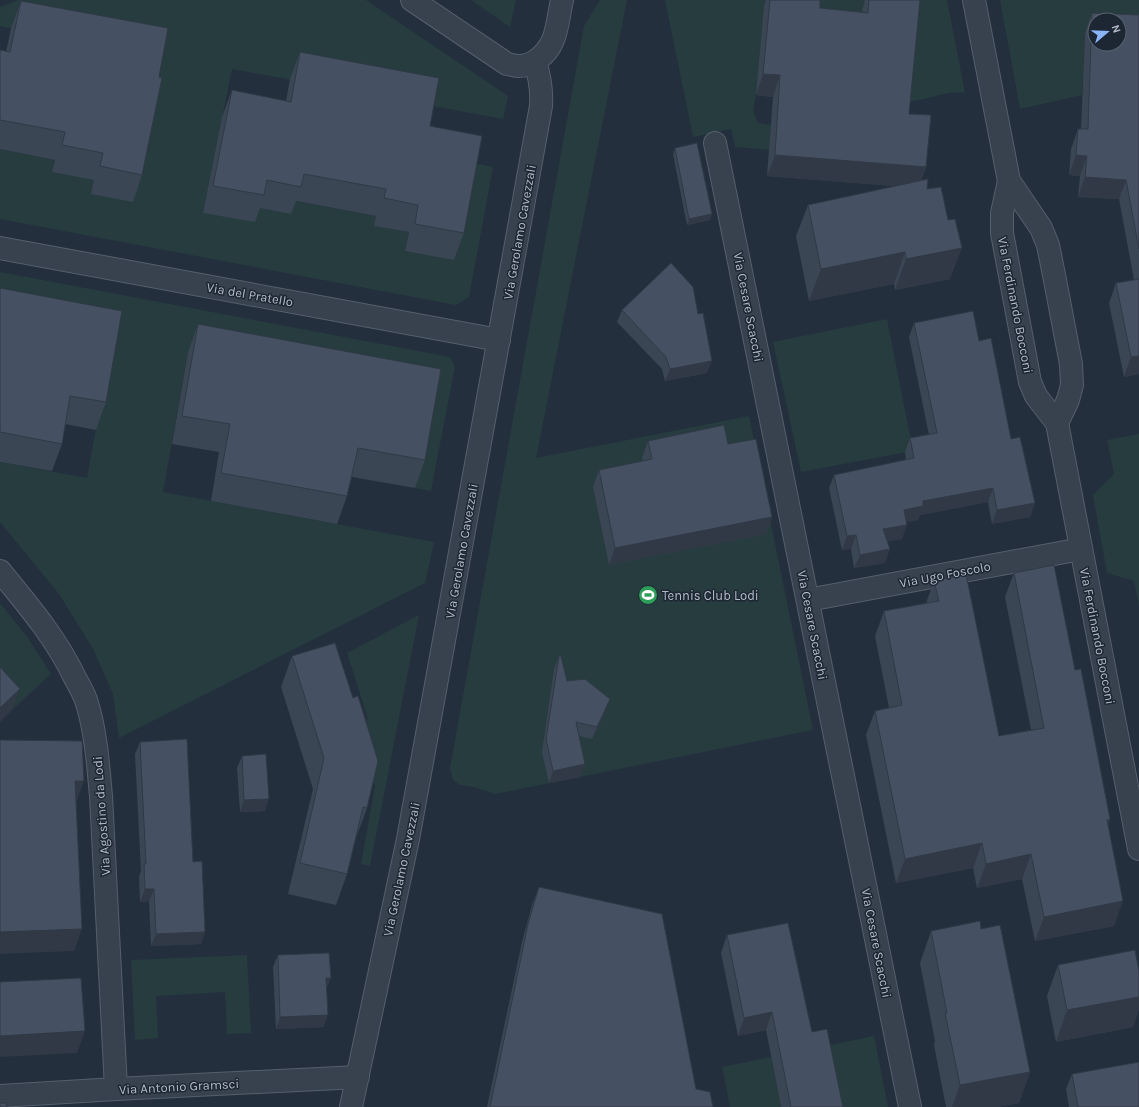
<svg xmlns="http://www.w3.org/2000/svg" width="1139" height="1107" font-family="Karla,sans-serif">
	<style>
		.green { fill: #263c3f }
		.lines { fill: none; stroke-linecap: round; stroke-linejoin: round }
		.street-casing { stroke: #565f6c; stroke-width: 24 }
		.street { stroke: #38414e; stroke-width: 22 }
		.wall { fill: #3b4654 }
		.shaded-wall { fill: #303945 }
		.building { fill: #455162; stroke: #303945; fill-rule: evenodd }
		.labels { text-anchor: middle; stroke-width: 3; stroke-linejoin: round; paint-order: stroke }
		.street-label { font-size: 13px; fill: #b4bcc9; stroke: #1d2633 }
		.poi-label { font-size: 13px; fill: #b4bcc9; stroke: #1d2633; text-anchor: start }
	</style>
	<rect width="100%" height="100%" fill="#242f3e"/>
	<g class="green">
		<path d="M18 0H366L508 96 503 119 232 69 203 213 257 207 294 201 376 216 375 226 409 232 405 251 473 163 493 167 469 297 456 305 0 219V149L55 160 52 172 158 55 0 26V7Z"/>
		<path d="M471 0H516L510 27Z"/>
		<path d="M600 0H627L536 458 749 416 813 730 495 794 474 787 460 785 453 780 450 768 584 26Z"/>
		<path d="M665 0H947L965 93C944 90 926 102 905 101L860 34 756 95 753 110 758 123 771 125 769 150 735 147 731 129 693 137Z"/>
		<path d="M1000 0H1139V36L1119 20H1095L1085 33 1082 95 1020 109Z"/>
		<path d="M0 272 450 357 455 366 431 491 415 488 431 397 188 352 163 492 434 542 425 583 119 738 113 694 93 649 59 594 0 522V462L87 478 112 339 0 318Z"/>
		<path d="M887 319 913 451 801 472 773 342Z"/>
		<path d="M1139 434V606L1134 581 1107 573 1093 495 1114 474 1107 440Z"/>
		<path d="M0 603 28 638 51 674 12 710 0 697Z"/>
		<path d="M419 615 370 866 361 864 375 786 356 723 368 719 347 653Z"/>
		<path d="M247 955 251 1033 227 1034 225 992 156 996 158 1038 135 1040 131 960Z"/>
		<path d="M874 1036 888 1107H833L821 1047Z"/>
		<path d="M771 1057 781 1107H730L722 1067Z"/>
	</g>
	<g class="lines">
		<defs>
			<g id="street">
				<path d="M412 0 507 64C510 64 514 66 517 66 533 67 547 54 553 40 558 28 559 13 562 0"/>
				<path d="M974 0 1009 181 1041 228 1048 245 1054 275 1071 364 1072 385 1068 400 1057 423"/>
				<path d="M715 143 910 1107"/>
				<path d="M1009 181 1002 213V233L1030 382 1036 396 1057 423 1139 849"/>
				<path d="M0 248 499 340"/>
				<path d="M0 571C28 605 56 638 75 678 79 685 83 692 86 700 96 731 98 764 101 796L116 1089"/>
				<path d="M808 600 1081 549"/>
				<path d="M0 1096 116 1089 358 1077"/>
				<path d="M351 1107 408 839 541 106C542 90 540 77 535 62"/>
			</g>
		</defs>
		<use href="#street" class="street-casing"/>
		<use href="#street" class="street"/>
	</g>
	<g class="wall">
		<path d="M766 0H820V8L862 12 863 7 865 0H920L909 114 926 167 921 181 927 189 950 279 895 290 894 284 809 301 796 236 808 205 895 186 767 176 773 97 756 95 764 6Z"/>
		<path d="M21 1 159 77 142 175 133 202 91 194 94 180 52 172 55 160 0 149V50L6 52 11 28Z"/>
		<path d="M1092 13 1139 15V374L1124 377 1109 303 1116 283 1134 280 1119 199 1078 197 1080 176 1069 175 1071 149 1078 129H1081L1085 33Z"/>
		<path d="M300 52 430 126 464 233 454 260 405 251 409 232 374 226 376 216 296 201 291 214 260 208 255 222 203 213 222 117 232 90 286 101 290 79Z"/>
		<path d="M675 148 712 214 710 220 687 225 673 154Z"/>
		<path d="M0 288 106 402 96 430 65 424 62 444 52 471 0 462Z"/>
		<path d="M622 310 698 314 707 373 665 381 662 369 617 322Z"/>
		<path d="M914 323 979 341 1011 439 1035 503 1030 517 992 524 988 502 920 515 918 520 906 522 902 539 887 541 885 563 854 568 851 549 842 550 829 488 834 475 906 460 905 452 910 438 929 435 909 337Z"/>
		<path d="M198 324 425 460 415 488 352 477 347 496 337 524 211 501 219 452 172 444 188 352Z"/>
		<path d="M648 441 728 444 772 517 766 534 609 565 593 487 599 470 643 461 642 458Z"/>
		<path d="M1014 573 1075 670 1110 819 1108 826 1114 926 1035 941 1022 879 977 888 973 868 896 883 866 735 875 711 889 708 875 636 884 611 926 603 934 581 999 736 1031 730 1005 597Z"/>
		<path d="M292 656 367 808 356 838 347 874 336 905 288 894 313 789 281 687Z"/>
		<path d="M559 656 567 681 606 711 592 739 579 736 585 764 580 777 549 783 542 752 554 669Z"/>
		<path d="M140 742 193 862 205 932 201 944 151 946 149 901 140 902 139 876 141 871 135 754Z"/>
		<path d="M242 756 265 811 240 812 237 768Z"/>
		<path d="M539 887 696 1089 713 1107H487L522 942 532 905Z"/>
		<path d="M981 929 1030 1072 1019 1103 997 1107H946L934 1045 935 1041 920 963 931 931Z"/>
		<path d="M727 935 812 1032 843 1107H781L766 1030 738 1036 721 953Z"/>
		<path d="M278 955 324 1027 276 1029 273 967Z"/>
		<path d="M1058 965 1139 971V1009L1133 1027 1056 1042 1047 996Z"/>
		<path d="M1072 1074 1139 1107H1069L1066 1089Z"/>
	</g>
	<g class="shaded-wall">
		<path d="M763 74 780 75 773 97 756 95Z"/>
		<path d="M775 155 926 167 918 188 767 176Z"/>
		<path d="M1076 155 1087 156 1080 176 1069 175Z"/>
		<path d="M1085 177 1126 180 1119 199 1078 197Z"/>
		<path d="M712 214 710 220 687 225 689 219Z"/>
		<path d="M962 248 950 279 895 290 906 259Z"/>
		<path d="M905 252 894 284 809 301 821 269Z"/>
		<path d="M1139 356V374L1124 377 1131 357Z"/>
		<path d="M712 361 707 373 665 381 670 369Z"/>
		<path d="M993 488 988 502 920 515 918 520 899 524 904 510 923 501Z"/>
		<path d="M1035 503 1030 517 992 524 997 510Z"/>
		<path d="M772 517 766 534 609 565 615 548Z"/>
		<path d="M907 525 902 539 878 543 883 529Z"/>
		<path d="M856 535 851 549 842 550 847 536Z"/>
		<path d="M890 549 885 563 854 568 860 555Z"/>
		<path d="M20 689 12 710 0 722V708Z"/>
		<path d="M610 699 606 711 592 739 597 727Z"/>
		<path d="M585 764 580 777 549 783 553 771Z"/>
		<path d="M75 781H84L76 803Z"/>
		<path d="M269 799 265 811 240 812 244 800Z"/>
		<path d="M1110 819 1101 844 1107 820Z"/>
		<path d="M982 843 973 868 896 883 905 859Z"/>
		<path d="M1031 854 1022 879 977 888 986 864Z"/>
		<path d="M145 889H154L149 901 140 902Z"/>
		<path d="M1123 901 1114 926 1035 941 1044 917Z"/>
		<path d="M82 929 74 951 0 954V932Z"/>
		<path d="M205 932 201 944 151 946 156 934Z"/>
		<path d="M326 978H331L326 990Z"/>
		<path d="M1139 997V1009L1133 1027 1056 1042 1067 1010Z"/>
		<path d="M772 1012 766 1030 738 1036 744 1018Z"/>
		<path d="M328 1015 324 1027 276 1029 280 1017Z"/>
		<path d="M85 1031 77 1053 0 1057V1036Z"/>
		<path d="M1030 1072 1019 1103 997 1107H952L960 1085Z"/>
	</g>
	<g class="building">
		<path d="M770 0H820V8L868 13 869 0H920L909 114 931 115 926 167 775 155 780 75 763 74Z"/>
		<path d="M21 1 168 28 159 77 162 78 142 175 100 166 103 153 62 145 65 132 0 120V50L10 52Z"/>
		<path d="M1092 13 1139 15V249L1126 180 1085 177 1087 156 1076 155 1078 129H1088ZM1095 20H1119V44H1095Z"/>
		<path d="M300 52 439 78 430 126 482 136 464 233 415 224 418 205 384 198 386 189 304 174 301 187 267 180 264 195 213 186 232 90 291 102Z"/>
		<path d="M697 143 712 214 689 219 675 148Z"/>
		<path d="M928 179 927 189 941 187 948 220 955 219 962 248 906 259 905 252 821 269 808 205Z"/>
		<path d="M671 263 693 287 698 314 703 313 712 361 670 369 666 357 622 310Z"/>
		<path d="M1139 279V356L1131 357 1116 283Z"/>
		<path d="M0 288 122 311 106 402 70 396 62 444 0 432Z"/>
		<path d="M973 311 979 341 991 338 1011 439 1020 437 1035 503 997 510 993 488 923 501V506L904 510 907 525 883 529 890 549 860 555 856 535 847 536 834 475 914 458 910 438 937 433 914 323Z"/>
		<path d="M198 324 441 369 425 460 358 448 347 496 221 473 230 424 182 416Z"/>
		<path d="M724 425 728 444 756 439 772 517 615 548 599 470 652 459 648 441Z"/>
		<path d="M1054 565 1075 670 1081 669 1110 819 1107 820 1123 901 1044 917 1031 854 986 864 982 843 905 859 875 711 902 705 884 611 939 601 934 581 966 574 999 736 1044 728 1014 573Z"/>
		<path d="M335 643 353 698 358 696 378 761 367 808 363 807 347 874 300 863 324 758 292 656Z"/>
		<path d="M559 656H561L567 681 585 679 610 699 597 727 576 722 585 764 553 771 546 739Z"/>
		<path d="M0 667 20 689 0 708Z"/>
		<path d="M187 739 193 862 202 861 205 932 156 934 154 889H145L144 864H146L140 742Z"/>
		<path d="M0 740 82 741 84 781H75L82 929 0 932Z"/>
		<path d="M266 754 269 799 244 800 242 756Z"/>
		<path d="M539 887 662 914 696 1089 710 1092 713 1107H490L528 924Z"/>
		<path d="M980 921 981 929 1000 925 1030 1072 960 1085 945 1013H947L931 931Z"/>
		<path d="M788 923 812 1032 827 1029 843 1107H791L772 1012 744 1018 727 935Z"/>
		<path d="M1135 950 1139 971V997L1067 1010 1058 965Z"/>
		<path d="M329 953 331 978H326L328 1015 280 1017 278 955Z"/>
		<path d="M81 978 85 1031 0 1036V982Z"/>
		<path d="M1139 1062V1107H1078L1072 1074Z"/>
		<path d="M0 1103H6L7 1107H0Z"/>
	</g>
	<defs>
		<symbol id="stadium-disc" viewBox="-11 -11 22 22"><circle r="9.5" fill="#2e9e5b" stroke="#1d2633"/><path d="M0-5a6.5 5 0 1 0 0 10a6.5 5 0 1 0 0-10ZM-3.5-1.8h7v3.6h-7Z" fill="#fff"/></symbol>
	</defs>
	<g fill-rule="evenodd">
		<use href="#stadium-disc" x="637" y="584" width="22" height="22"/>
	</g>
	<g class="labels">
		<g class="street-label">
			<text transform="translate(519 232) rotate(-80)" y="5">Via Gerolamo Cavezzali</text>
			<text transform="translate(250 294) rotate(10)" y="5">Via del Pratello</text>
			<text transform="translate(1016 305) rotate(79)" y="5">Via Ferdinando Bocconi</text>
			<text transform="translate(749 307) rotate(79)" y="5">Via Cesare Scacchi</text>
			<text transform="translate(461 551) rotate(-80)" y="5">Via Gerolamo Cavezzali</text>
			<text transform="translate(945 574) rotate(-11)" y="5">Via Ugo Foscolo</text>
			<text transform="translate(813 625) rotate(79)" y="5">Via Cesare Scacchi</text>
			<text transform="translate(1098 636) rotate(79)" y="5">Via Ferdinando Bocconi</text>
			<text transform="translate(101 816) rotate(-94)" y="5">Via Agostino da Lodi</text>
			<text transform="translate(401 869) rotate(-78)" y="5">Via Gerolamo Cavezzali</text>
			<text transform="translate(877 943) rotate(79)" y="5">Via Cesare Scacchi</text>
			<text transform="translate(179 1086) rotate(-3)" y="5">Via Antonio Gramsci</text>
		</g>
		<g class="poi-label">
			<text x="662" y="600">Tennis Club Lodi</text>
		</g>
	</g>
	<g transform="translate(1107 32) rotate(71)"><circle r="19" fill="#1d2633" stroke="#59626f"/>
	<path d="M0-3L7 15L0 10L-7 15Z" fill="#8ab4f8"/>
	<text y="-6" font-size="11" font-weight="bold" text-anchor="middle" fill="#b4bcc9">N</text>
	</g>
</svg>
